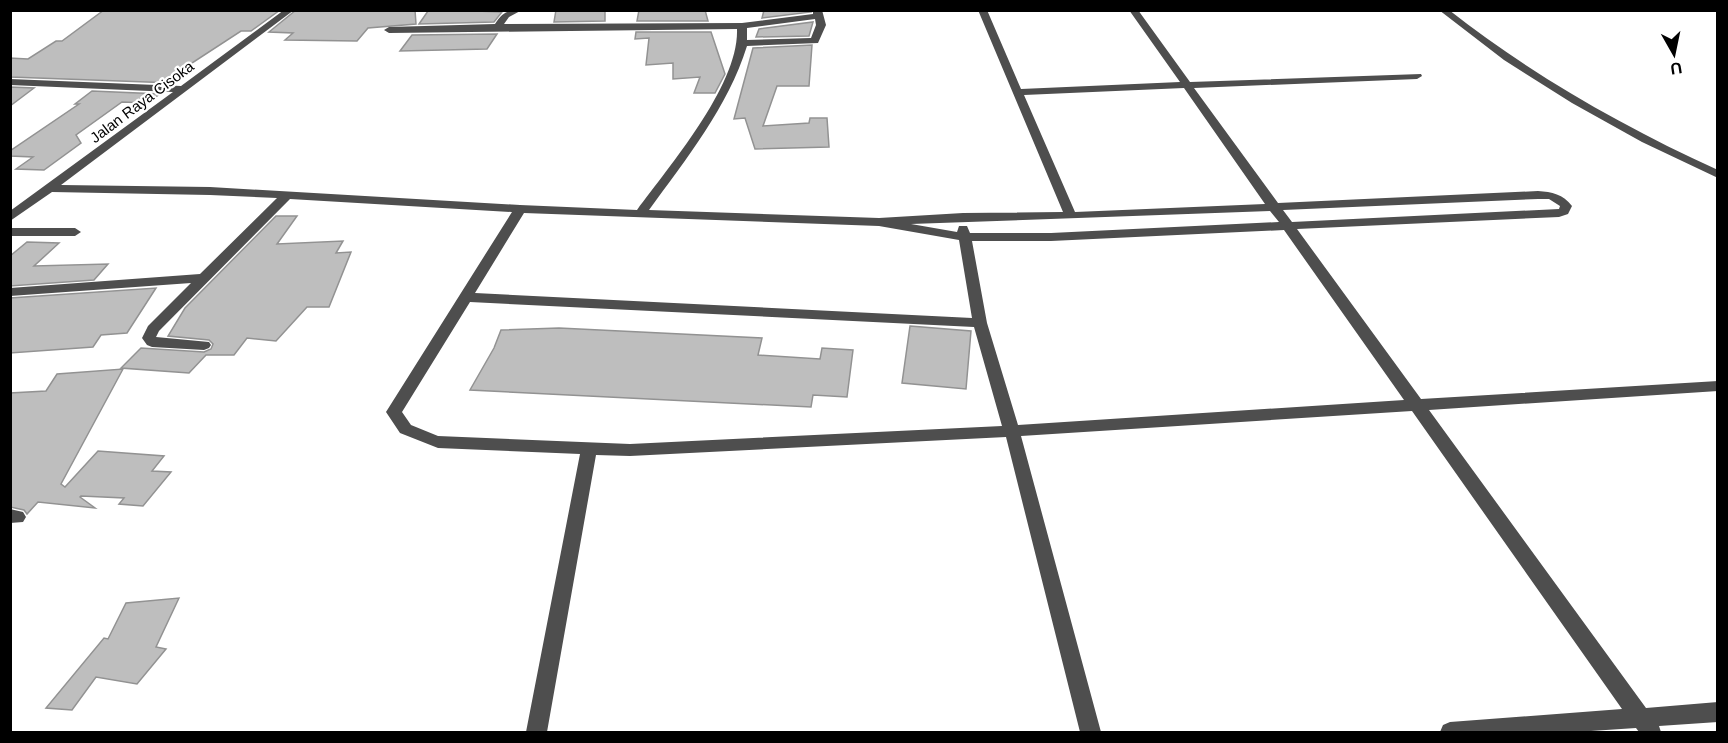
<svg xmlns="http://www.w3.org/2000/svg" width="1728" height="743" font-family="Helvetica,sans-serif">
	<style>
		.building { fill: #bebebe; stroke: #929292; stroke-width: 1.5 }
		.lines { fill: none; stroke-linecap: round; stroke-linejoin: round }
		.minor { fill: #4e4e4e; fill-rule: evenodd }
		.labels { text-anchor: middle; stroke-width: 4.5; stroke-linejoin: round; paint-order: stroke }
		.far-street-label { font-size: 15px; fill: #000; stroke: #fff }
	</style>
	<rect width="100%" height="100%" fill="#fff"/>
	<g class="building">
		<path d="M104 10H280L251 31H241L172 76 184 77 174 83 10 77V58L28 59 56 41H62Z"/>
		<path d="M296 10H415L416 24 368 28 357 41 285 40 293 33 269 32Z"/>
		<path d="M556 10H605V21L554 22Z"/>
		<path d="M639 10H705L708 21H637Z"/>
		<path d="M764 10H810L811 12 762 18Z"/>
		<path d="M428 11H476L502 12 494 22 419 24Z"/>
		<path d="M813 22 809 36 756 37 759 29Z"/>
		<path d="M636 32H711L725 74 715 93H694L700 77 673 79V63L646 65 649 38 635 39Z"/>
		<path d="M497 34 487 49 400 51 412 35Z"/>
		<path d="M812 45 809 86H777L763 126 809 123 810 118H827L829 147 755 149 745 118 734 119 753 48Z"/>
		<path d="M10 87 34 88 10 106Z"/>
		<path d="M92 91 160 94 147 103 122 102 76 135 81 143 44 170 16 169 33 157 10 156V151L79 104H75Z"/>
		<path d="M276 216H297L277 244 343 241 336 253 351 252 329 307H307L276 341 247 338 234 355H206L189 373 121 368 141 348 204 352 211 349 213 344 209 340 168 336 185 308Z"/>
		<path d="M27 242 59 243 34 266 108 264 94 280 10 286V256Z"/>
		<path d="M156 288 127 333 101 335 93 347 10 353V298Z"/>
		<path d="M910 326 971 331 966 389 902 383Z"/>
		<path d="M559 328 762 338 758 355 820 359 822 348 853 350 847 397 813 395 811 407 470 390 494 348 501 330Z"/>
		<path d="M123 369 61 484 65 487 98 451 164 456 152 471 171 472 143 506 119 504 124 498 81 496 80 497 95 508 38 502 27 514 24 510 10 507V393L46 391 57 374Z"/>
		<path d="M179 598 156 647 166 649 137 684 96 677 72 710 46 708 104 638 108 639 126 603Z"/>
	</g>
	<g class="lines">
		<g class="minor">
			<path d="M284 10H294L61 185 210 187 520 205 637 210C670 165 739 85 737 29L389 33 384 30 389 27 495 24C503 12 508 10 522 10L509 17 504 24 742 23 813 14V10H822L826 25 818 43 747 46C728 107 686 159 649 210L879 218 963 213 1063 212 978 10H987L1021 89 1180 82 1129 10H1138L1190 82 1421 74 1422 76 1417 79 1194 88 1278 203 1538 191C1552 192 1563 194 1572 206L1568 214 1559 217 1297 229 1421 399 1718 381V391L1429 410 1646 708 1718 702V722L1659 726 1661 732H1639L1636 728 1576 732H1440L1443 725 1450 722 1622 709 1412 411 1021 436 1101 732H1080L1006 437 630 456 596 455 547 732H526L580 454 438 448 400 433 386 412 512 212 290 199 159 331 156 337 209 342 211 345 209 348 204 350 152 347 147 345 142 338 148 326 191 283 10 296V288L200 274 277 198 210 195 52 192 10 221V211L173 92 10 85V79L181 86ZM815 19 816 25 811 38 747 40V28ZM1184 88 1265 204 1075 212 1024 95ZM1538 199H1549L1560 206 1559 209 1292 222 1283 210ZM1270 211 1279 222 1051 233H970L967 226H959L957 232 911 224ZM524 213 879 226 959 240 972 318 475 293ZM1284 230 1404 400 1018 425 987 323 972 241H1051ZM470 302 974 327 1002 426 630 444 438 436 411 425 402 412Z"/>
			<path d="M1439 10H1449C1532 75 1622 126 1718 170V178L1642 142 1572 103 1504 60Z"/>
			<path d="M10 228H75L81 232 75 236H10Z"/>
			<path d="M10 509 23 512 26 517 23 522 10 523Z"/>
		</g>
	</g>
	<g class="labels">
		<g class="far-street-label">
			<text transform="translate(142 102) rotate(-37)" y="5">Jalan Raya Cisoka</text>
		</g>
	</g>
	<rect width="1728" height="743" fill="none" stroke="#000000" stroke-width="24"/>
	<g transform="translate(1674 54) rotate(171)" stroke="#ffffff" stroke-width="4.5" paint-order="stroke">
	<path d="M0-4.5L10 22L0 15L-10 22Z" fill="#000000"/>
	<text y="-9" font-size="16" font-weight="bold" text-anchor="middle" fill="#000000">U</text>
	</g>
</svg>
